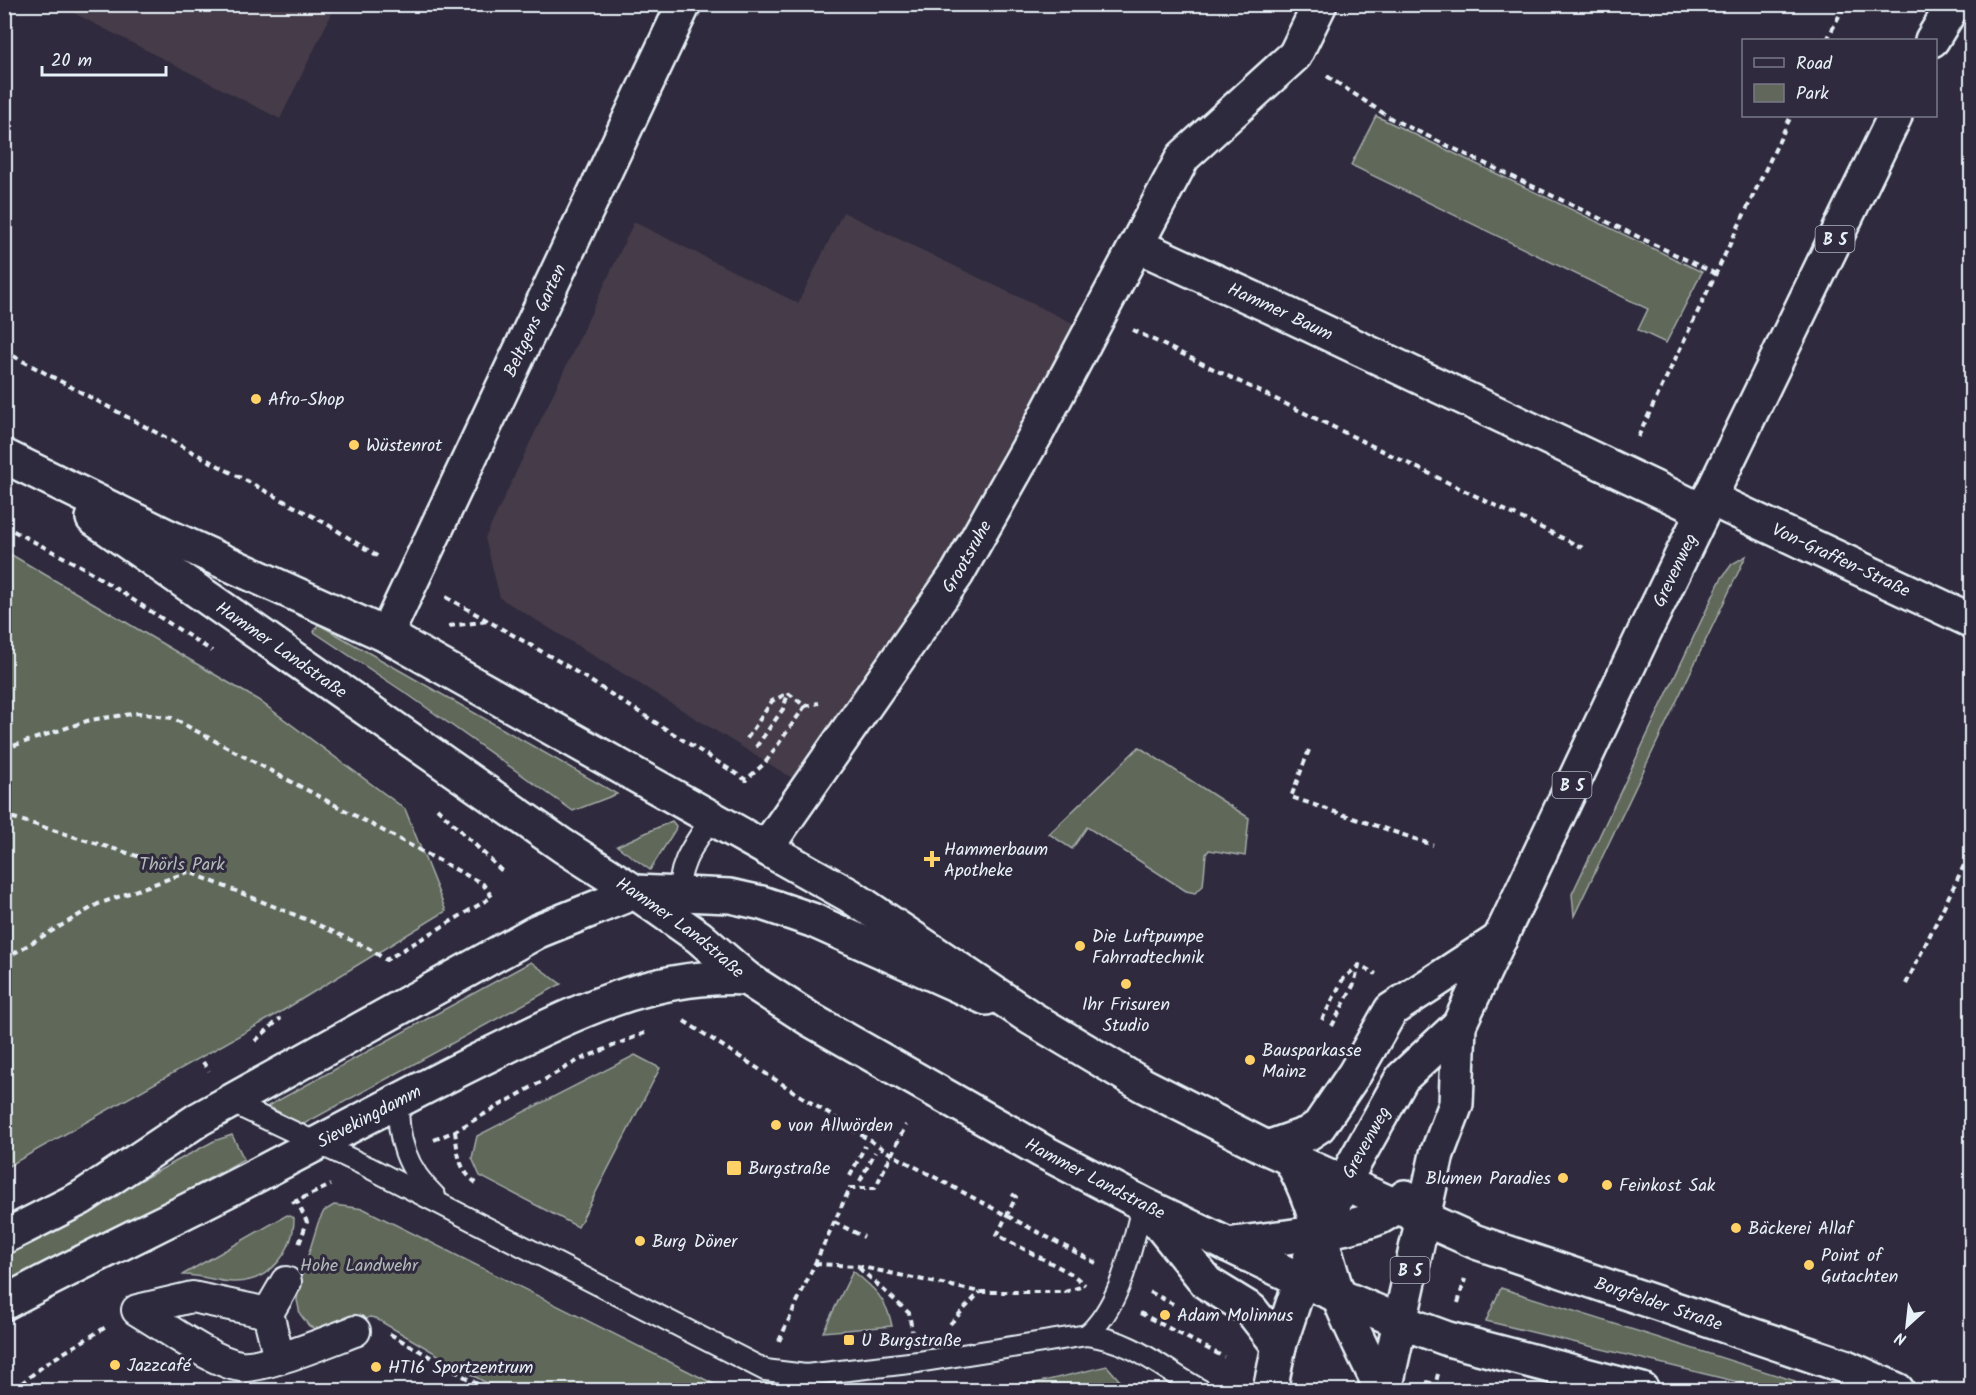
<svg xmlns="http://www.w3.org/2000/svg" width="1976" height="1395" font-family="Kalam,sans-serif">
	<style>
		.built { fill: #443a48 }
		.green { fill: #61675a; stroke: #a4aca9; stroke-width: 1.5 }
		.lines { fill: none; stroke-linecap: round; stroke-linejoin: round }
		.service-casing { stroke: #e8f1f8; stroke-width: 24 }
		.pedestrian-casing { stroke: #e8f1f8; stroke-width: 34 }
		.minor-casing { stroke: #e8f1f8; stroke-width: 38 }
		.tertiary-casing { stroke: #e8f1f8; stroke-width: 38 }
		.secondary-casing { stroke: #e8f1f8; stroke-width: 38 }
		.primary-casing { stroke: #e8f1f8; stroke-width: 38 }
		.path { stroke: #e8f1f8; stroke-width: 4; stroke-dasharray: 6 4.5; stroke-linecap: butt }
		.service { stroke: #2f2a3d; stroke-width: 20 }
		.pedestrian { stroke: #2f2a3d; stroke-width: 30 }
		.minor { stroke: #2f2a3d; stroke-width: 33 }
		.tertiary { stroke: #2f2a3d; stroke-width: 33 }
		.secondary { stroke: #2f2a3d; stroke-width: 33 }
		.primary { stroke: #2f2a3d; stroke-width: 33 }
		.poi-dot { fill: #ffd166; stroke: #2f2a3d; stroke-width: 2 }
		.labels { text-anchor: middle; stroke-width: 6; stroke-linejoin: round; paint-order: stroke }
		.shield { fill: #2f2a3d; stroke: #b0b5c0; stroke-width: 1.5 }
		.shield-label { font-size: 16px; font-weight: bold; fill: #e8f1f8 }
		.street-label { font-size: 18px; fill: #e8f1f8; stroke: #2f2a3d }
		.poi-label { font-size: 18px; fill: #e8f1f8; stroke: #2f2a3d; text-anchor: start }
		.park-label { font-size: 18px; fill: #b2bab9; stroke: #2f2a3d }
	</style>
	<rect width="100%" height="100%" fill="#2f2a3d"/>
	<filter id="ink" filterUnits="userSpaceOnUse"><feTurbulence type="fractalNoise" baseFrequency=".0167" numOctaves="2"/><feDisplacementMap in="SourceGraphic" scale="12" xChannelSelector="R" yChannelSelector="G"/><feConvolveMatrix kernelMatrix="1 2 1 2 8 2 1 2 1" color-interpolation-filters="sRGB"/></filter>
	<g filter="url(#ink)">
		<g class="built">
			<path d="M58 5H336L280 119Z"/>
			<path d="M843 212 1077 325 953 569 805 786 500 598 485 538 634 222 798 303Z"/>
		</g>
		<g class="green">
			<path d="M1376 116 1702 272 1666 343 1638 330 1648 309 1351 165Z"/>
			<path d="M5 551 258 700 405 809 446 911 279 1013 5 1168Z"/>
			<path d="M1746 556 1574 916 1572 894 1721 579 1732 564Z"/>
			<path d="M318 624 617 794 573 811 410 696 314 632Z"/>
			<path d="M1139 747 1249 818 1245 856 1209 850 1206 854 1203 886 1195 893 1186 891 1087 827 1072 849 1049 834Z"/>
			<path d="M672 821 676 826 675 830 650 870 617 846Z"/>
			<path d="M531 962 561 984 302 1125 268 1106Z"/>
			<path d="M635 1055 660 1068 578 1227 480 1176 472 1158 477 1136Z"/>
			<path d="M232 1135 244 1159 5 1292V1253L214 1141Z"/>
			<path d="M334 1205 364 1209 726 1390H498L375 1318 370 1317 337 1331 317 1330 309 1326 300 1314 297 1300 299 1285 318 1223 324 1211Z"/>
			<path d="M287 1215 294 1218C294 1252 269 1283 233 1282 216 1282 200 1274 182 1275Z"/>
			<path d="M853 1271C873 1287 887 1299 892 1326L823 1332Z"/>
			<path d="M1501 1288 1795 1381 1792 1390H1771L1486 1321Z"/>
			<path d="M1107 1366 1128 1390H1006Z"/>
			<path d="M1485 1384 1510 1390H1452L1454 1387Z"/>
		</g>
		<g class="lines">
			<defs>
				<g id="service">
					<path d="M680 902C675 868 693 845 712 818"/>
					<path d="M398 1099C397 1138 406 1169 435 1196"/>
					<path d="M230 1102 368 1167 765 1370 806 1375 918 1362 1087 1335C1135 1341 1160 1368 1201 1390"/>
					<path d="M1087 1335C1122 1304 1131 1247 1143 1204"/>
				</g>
				<g id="pedestrian">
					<path d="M268 1313 192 1297 137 1310C164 1326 212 1362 241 1366 261 1369 333 1339 355 1331"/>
					<path d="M279 1358 268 1313 286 1282"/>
				</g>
				<g id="minor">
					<path id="s1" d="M1136 245 1272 307 1703 511"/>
					<path id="s2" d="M1709 498 1972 621"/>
					<path id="s3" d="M386 635 684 4"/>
					<path id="s4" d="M766 848 957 574 1035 436 1183 157 1295 55 1320 4"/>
				</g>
				<g id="tertiary">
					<path d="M4 1237 81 1198 199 1119 538 931 635 892 730 896 762 903 812 920 986 998"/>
					<path id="s5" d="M4 1303C93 1255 186 1213 276 1165 347 1128 417 1090 489 1055 571 1014 652 973 746 978"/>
				</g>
				<g id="secondary">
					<path id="s6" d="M4 456 165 535 386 635 849 895 1031 1018 1143 1085 1267 1148 1476 1242 1844 1366 1897 1390"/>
					<path id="s7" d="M93 518 563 846 635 892 699 937 746 978 811 1020 1042 1151 1143 1204 1301 1280 1399 1321 1448 1339 1642 1390"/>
					<path d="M1289 1157C1316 1202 1322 1249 1339 1297 1351 1329 1368 1360 1382 1390"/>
					<path d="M1150 1212 1207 1283 1251 1310 1279 1346"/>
					<path d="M1228 1245C1271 1238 1342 1233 1380 1217 1390 1212 1398 1205 1405 1197"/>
				</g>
				<g id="primary">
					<path d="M1932 40 1954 4"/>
					<path d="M1267 1148 1307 1134 1319 1126 1355 1073 1391 1010 1500 939"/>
					<path id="s8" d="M1270 1390 1279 1346 1301 1280 1343 1183 1402 1078 1459 1025 1645 631 1895 116"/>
					<path d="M1385 1390 1437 1154 1456 1104 1459 1025"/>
				</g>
			</defs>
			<use href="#service" class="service-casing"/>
			<use href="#pedestrian" class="pedestrian-casing"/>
			<use href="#minor" class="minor-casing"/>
			<use href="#tertiary" class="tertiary-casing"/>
			<use href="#secondary" class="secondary-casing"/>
			<use href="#primary" class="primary-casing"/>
			<g class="path">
				<path d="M1827 40 1845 4"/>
				<path d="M1327 76 1392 119 1716 274"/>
				<path d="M1133 330 1583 548"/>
				<path d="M4 351 327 524 380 558"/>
				<path d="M1638 437 1791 116"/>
				<path d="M4 526 84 568 212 651"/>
				<path d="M446 597 562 663 746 780 765 763 805 706 788 693 772 701 746 740"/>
				<path d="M449 626 489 621"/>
				<path d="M805 706 819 703"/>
				<path d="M756 747 783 709 788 694"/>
				<path d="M4 749 90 720 138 713 172 718 483 884 492 897 386 960 368 948 310 921 189 872 4 815"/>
				<path d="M1309 750 1291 797 1433 845"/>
				<path d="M437 808 504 873"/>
				<path d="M4 959 98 904 188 872"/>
				<path d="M1906 984 1972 849"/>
				<path d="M1322 1020 1343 979 1359 965 1376 974"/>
				<path d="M684 1021 891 1154 1096 1263"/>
				<path d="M1332 1026 1354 984 1359 965"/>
				<path d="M255 1041 281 1018"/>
				<path d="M203 1062 209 1071"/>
				<path d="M455 1131C458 1154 458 1171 479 1185"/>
				<path d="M434 1140 455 1131 579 1060 647 1032"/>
				<path d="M850 1176 865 1146"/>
				<path d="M860 1181 875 1152"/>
				<path d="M1012 1194 1016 1197 997 1235 1072 1274 1085 1285"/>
				<path d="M296 1199 307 1222 298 1247"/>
				<path d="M292 1203 331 1185"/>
				<path d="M834 1222 864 1237"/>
				<path d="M815 1264 857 1266 980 1292H1065L1083 1286"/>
				<path d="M859 1268 909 1313 912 1331"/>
				<path d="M1150 1292 1173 1304"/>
				<path d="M1458 1303 1465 1279"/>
				<path d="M1140 1313 1224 1357"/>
				<path d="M950 1324 980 1292"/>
				<path d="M390 1334 488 1390"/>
				<path d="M779 1341 850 1188H875L906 1125"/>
				<path d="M1426 1382 1435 1384"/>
				<path d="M13 1390 47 1363 106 1327"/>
				<path d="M1434 1390 1438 1374"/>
			</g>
			<use href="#service" class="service"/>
			<use href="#pedestrian" class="pedestrian"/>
			<use href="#minor" class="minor"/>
			<use href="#tertiary" class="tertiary"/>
			<use href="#secondary" class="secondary"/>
			<use href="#primary" class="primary"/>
		</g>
	</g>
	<g class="poi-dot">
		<circle cx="256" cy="399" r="6"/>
		<circle cx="354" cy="445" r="6"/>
		<path d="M929 850h6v6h6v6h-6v6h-6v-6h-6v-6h6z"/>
		<circle cx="1080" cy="946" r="6"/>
		<circle cx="1126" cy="984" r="6"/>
		<circle cx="1250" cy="1060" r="6"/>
		<circle cx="776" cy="1125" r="6"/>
		<rect x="726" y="1160" width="16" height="16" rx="3"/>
		<circle cx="1563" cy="1178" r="6"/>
		<circle cx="1607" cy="1185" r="6"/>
		<circle cx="1736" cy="1228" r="6"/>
		<circle cx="640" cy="1241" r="6"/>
		<circle cx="1809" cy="1265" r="6"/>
		<circle cx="1165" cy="1315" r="6"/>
		<rect x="843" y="1334" width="12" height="12" rx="3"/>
		<circle cx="115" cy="1365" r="6"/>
		<circle cx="376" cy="1367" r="6"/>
	</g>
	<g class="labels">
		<g class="shield">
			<rect x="1815.5" y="226" width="39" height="26" rx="4.5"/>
			<rect x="1552.5" y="772" width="39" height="26" rx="4.5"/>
			<rect x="1390.5" y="1257" width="39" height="26" rx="4.5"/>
		</g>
		<g class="shield-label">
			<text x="1835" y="245">B 5</text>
			<text x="1572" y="791">B 5</text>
			<text x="1410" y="1276">B 5</text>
		</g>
		<g class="street-label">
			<text dy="6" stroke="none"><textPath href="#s1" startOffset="159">Hammer Baum</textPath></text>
			<text dy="6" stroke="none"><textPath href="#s3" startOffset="348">Beltgens Garten</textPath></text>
			<text dy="6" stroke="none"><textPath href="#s4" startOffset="354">Grootsruhe</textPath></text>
			<text dy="6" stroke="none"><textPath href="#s2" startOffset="146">Von-Graffen-Straße</textPath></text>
			<text dy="6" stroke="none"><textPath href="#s8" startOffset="922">Grevenweg</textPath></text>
			<text dy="6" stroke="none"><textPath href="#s7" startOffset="230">Hammer Landstraße</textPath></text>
			<text dy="6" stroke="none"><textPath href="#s7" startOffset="716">Hammer Landstraße</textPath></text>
			<text dy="6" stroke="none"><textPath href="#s5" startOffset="410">Sievekingdamm</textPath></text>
			<text dy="6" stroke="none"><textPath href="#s8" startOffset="267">Grevenweg</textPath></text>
			<text dy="6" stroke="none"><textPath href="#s7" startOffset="1202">Hammer Landstraße</textPath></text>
			<text dy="6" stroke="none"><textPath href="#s6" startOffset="1864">Borgfelder Straße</textPath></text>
		</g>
		<g class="poi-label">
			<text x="268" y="405">Afro-Shop</text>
			<text x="366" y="451">Wüstenrot</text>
			<text x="944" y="855">Hammerbaum<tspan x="944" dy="21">Apotheke</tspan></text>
			<text x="1092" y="942">Die Luftpumpe<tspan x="1092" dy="21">Fahrradtechnik</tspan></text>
			<text x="1126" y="1010" text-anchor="middle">Ihr Frisuren<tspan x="1126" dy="21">Studio</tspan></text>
			<text x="1262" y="1056">Bausparkasse<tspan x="1262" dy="21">Mainz</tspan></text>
			<text x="788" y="1131">von Allwörden</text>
			<text x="748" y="1174">Burgstraße</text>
			<text x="1551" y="1184" text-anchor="end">Blumen Paradies</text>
			<text x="1619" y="1191">Feinkost Sak</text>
			<text x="1748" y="1234">Bäckerei Allaf</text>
			<text x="652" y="1247">Burg Döner</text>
			<text x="1821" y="1261">Point of<tspan x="1821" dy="21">Gutachten</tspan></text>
			<text x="1177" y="1321">Adam Molinnus</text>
			<text x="861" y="1346">U Burgstraße</text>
			<text x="127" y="1371">Jazzcafé</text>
			<text x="388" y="1373">HT16 Sportzentrum</text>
		</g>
		<g class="park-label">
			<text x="182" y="870">Thörls Park</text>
			<text x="359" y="1271">Hohe Landwehr</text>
		</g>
	</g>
	<rect width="1976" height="1395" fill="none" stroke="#2f2a3d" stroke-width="24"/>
	<rect x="12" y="12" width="1952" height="1371" fill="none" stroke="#e8f1f8" stroke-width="2" filter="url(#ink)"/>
	<rect x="1742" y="39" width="195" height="78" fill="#2f2a3d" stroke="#797a88" stroke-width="1.5"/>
	<rect x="1754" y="58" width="30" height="9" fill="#2f2a3d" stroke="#797a88" stroke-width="1.5"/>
	<text x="1796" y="69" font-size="18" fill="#e8f1f8">Road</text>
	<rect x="1754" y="84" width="30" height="18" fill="#61675a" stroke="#797a88" stroke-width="1.5"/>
	<text x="1796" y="99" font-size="18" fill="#e8f1f8">Park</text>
	<g transform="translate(1907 1326) rotate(207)" stroke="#2f2a3d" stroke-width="4.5" paint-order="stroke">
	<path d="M0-4.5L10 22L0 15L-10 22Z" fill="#e8f1f8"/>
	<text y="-9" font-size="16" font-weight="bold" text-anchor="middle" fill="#e8f1f8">N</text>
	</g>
	<path d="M42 66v9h124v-9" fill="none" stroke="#e8f1f8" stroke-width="3"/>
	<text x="51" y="66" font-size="18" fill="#e8f1f8" stroke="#2f2a3d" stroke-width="4.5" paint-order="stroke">20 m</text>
</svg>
